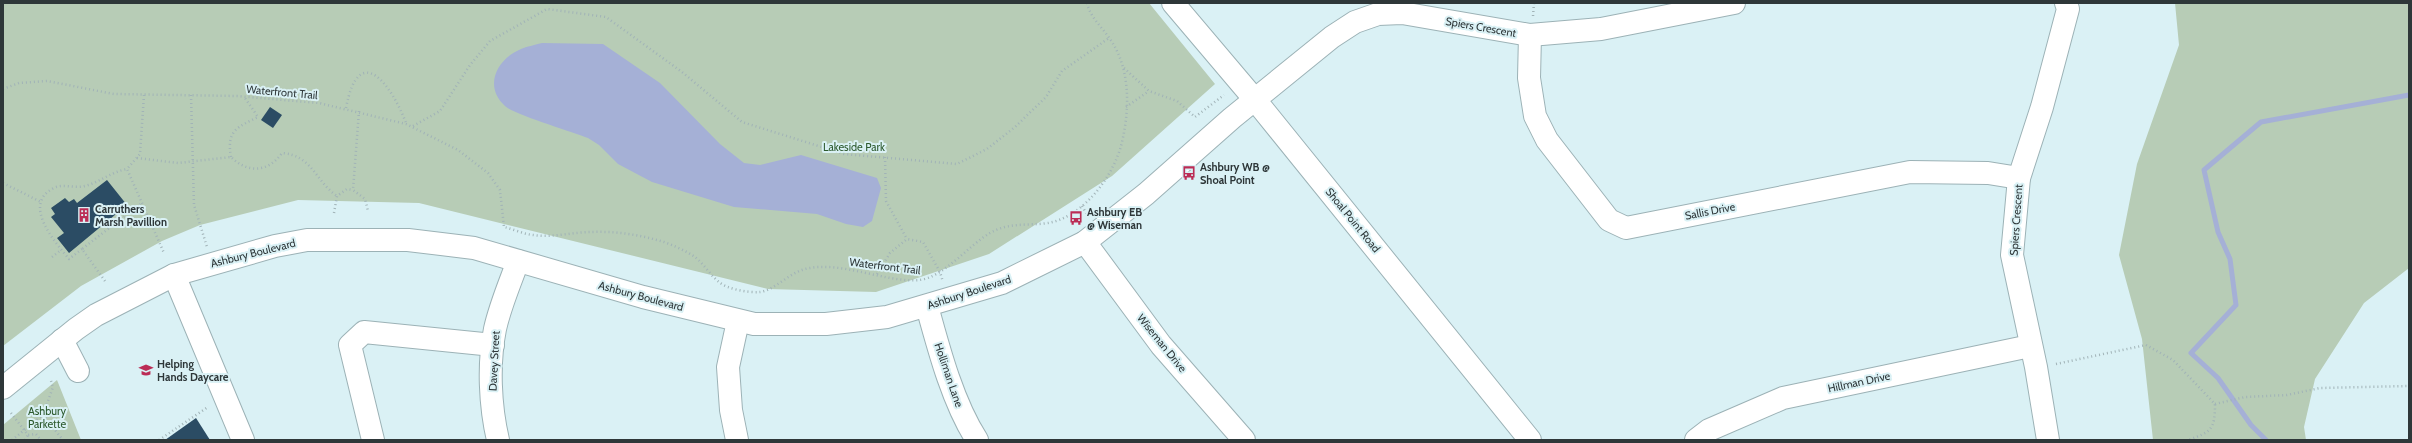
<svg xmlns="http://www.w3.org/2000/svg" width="2412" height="443" font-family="Cabin,sans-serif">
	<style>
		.green { fill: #b7ccb6 }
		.water { fill: #a5b0d6 }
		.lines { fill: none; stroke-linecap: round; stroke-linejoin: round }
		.stream { stroke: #a5b0d6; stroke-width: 5 }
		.building { fill: #2b4c64 }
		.minor-casing { stroke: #9cb2b6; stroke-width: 24 }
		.path { stroke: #a1b3b7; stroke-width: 2.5; stroke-dasharray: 1 3; stroke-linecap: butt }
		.minor { stroke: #fff; stroke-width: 22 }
		.labels { text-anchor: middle; stroke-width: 4; stroke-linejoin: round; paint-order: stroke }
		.street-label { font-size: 11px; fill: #2e3739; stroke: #daf1f5 }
		.park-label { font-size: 11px; fill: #2d5a2e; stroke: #daf1f5 }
		.poi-label { font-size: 11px; font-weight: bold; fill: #2e3739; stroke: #daf1f5; text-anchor: start }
	</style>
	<rect width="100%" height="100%" fill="#daf1f5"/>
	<g class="green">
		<path d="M3 3H1149L1215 84 1112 176 989 254 876 292 768 289 419 203 298 200 200 225 162 241 81 286 3 346Z"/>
		<path d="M2175 3H2409V268L2364 303 2315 379 2304 427 2306 440H2153L2142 339 2119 255 2137 164 2179 45Z"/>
		<path d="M57 380 81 440H3V425Z"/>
	</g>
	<path class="water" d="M542 43 603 44 660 83 720 144 744 163 760 165 801 155 877 178 881 188 872 221 863 227 846 224 817 214 734 207 652 182 618 164 599 145 588 138C573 132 513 114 505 106 483 86 497 59 521 49 528 46 535 45 542 43Z"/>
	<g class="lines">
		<path class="stream" d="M2266 440 2251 425 2218 378 2191 353 2236 305 2230 259 2218 232 2204 170 2261 122 2409 95"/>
	</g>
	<g class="building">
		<path d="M270 107 282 115 273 128 261 120Z"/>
		<path d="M107 180 127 205 69 253 57 238 64 233 51 217 55 214 51 208 65 198 69 202 74 199 77 203Z"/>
		<path d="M196 418 210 440H165Z"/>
	</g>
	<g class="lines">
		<defs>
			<g id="minor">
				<path d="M1173 3 1256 101 1530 440"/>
				<path d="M1530 35 1529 78 1535 116 1547 140 1609 220 1626 228 1910 172 1988 173 2019 178"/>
				<path d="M1085 242 1161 345 1244 440"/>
				<path d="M174 275 243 440"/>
				<path d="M927 306C939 350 953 403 977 440"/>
				<path d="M62 340 78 371"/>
				<path d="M3 388 76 329 96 315 174 275 275 246 307 240H408L474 248 643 297 754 324H826L887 317 1002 283 1085 242 1146 194 1232 118 1332 37 1355 22 1378 14 1402 13 1530 35 1601 29 1734 3"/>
				<path d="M373 440 350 345 364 332 493 345"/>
				<path d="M498 440C490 406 488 364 495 329 500 306 510 283 518 261"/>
				<path d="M737 440 731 410 728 367 738 321"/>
				<path d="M1696 440 1709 430 1783 398 2030 346"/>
				<path d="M2048 440 2036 367 2012 255 2019 178 2042 107 2068 9 2066 3"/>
			</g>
		</defs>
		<use href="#minor" class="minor-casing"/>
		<g class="path">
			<path d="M1533 16 1534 3"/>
			<path d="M1124 68 1149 91 1177 101 1195 117 1224 95"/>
			<path d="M3 89 19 83 47 81 114 94 237 96 319 103 406 124 458 150 488 173 500 190 504 227C513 229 523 234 533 235 552 238 573 232 592 232 616 231 641 235 664 242 675 246 686 251 695 257 704 264 710 275 719 282 727 289 748 293 760 292 775 290 789 273 805 269 841 260 885 283 919 280 943 278 969 245 990 233 1009 222 1027 226 1048 223 1083 217 1112 178 1121 146 1130 111 1131 69 1110 39 1102 27 1090 17 1087 3"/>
			<path d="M144 95 140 154 127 169 164 253"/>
			<path d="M191 95 194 205 207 247"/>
			<path d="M1126 107 1149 91"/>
			<path d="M346 108C359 39 392 86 406 123"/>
			<path d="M359 111 353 190 365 199 368 211"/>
			<path d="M413 126 440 111 470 65 490 41 547 9 606 17 682 72 742 122 844 154 957 164 987 149 1015 127 1046 97 1062 71 1109 38"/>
			<path d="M231 157C226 130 238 127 258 117L245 98"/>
			<path d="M885 157 886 201 907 239"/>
			<path d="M137 158 178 163 231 157C247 173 268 173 282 153 312 155 316 182 337 196"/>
			<path d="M3 183 41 202"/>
			<path d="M1082 206 1088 216"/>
			<path d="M334 213 337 196 347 189 353 190"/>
			<path d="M82 249 69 259C55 242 21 204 54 188 63 183 75 189 85 186 100 182 111 172 127 169"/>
			<path d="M52 257 61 250"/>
			<path d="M877 274 890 253 907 239 923 242 940 272 943 282"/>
			<path d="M105 281 82 249 142 203"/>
			<path d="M2056 364 2146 345 2173 360 2215 404C2215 430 2211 432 2188 440"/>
			<path d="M51 381 53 387 43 415 63 440"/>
			<path d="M2215 404 2245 397 2287 395 2320 388 2409 386"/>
			<path d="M11 413 28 435 36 434 41 440"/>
			<path d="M12 440 43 415"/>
			<path d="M25 440 28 435"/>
			<path d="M159 440 208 407"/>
		</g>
		<use href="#minor" class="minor"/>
	</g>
	<defs>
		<symbol id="bus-bare" viewBox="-9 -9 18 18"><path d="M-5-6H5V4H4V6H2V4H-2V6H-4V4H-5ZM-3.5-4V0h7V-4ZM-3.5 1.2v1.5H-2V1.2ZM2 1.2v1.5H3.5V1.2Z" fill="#bb2c55" stroke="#daf1f5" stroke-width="2.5" paint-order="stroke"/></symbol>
		<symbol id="building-bare" viewBox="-9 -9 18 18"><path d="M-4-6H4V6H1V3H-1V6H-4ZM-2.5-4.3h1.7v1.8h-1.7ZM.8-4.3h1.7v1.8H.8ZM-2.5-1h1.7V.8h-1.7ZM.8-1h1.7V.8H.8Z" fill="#bb2c55" stroke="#daf1f5" stroke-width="2.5" paint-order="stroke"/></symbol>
		<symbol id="school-bare" viewBox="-9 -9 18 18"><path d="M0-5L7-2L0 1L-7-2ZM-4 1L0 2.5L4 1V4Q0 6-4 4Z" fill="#bb2c55" stroke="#daf1f5" stroke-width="2.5" paint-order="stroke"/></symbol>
	</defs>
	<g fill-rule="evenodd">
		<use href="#bus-bare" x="1179" y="163" width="20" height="20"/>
		<use href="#building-bare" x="74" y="205" width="20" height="20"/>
		<use href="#bus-bare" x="1066" y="208" width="20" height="20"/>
		<use href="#school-bare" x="136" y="360" width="20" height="20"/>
	</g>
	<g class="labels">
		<g class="street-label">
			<text transform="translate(1481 27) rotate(10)" y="4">Spiers Crescent</text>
			<text transform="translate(282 92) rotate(5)" y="4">Waterfront Trail</text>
			<text transform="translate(1710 211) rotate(-11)" y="4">Sallis Drive</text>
			<text transform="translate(1353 220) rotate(51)" y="4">Shoal Point Road</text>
			<text transform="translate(2016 220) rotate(-86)" y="4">Spiers Crescent</text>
			<text transform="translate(253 253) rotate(-14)" y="4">Ashbury Boulevard</text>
			<text transform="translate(885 266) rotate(7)" y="4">Waterfront Trail</text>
			<text transform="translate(969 292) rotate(-18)" y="4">Ashbury Boulevard</text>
			<text transform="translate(641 296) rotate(15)" y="4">Ashbury Boulevard</text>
			<text transform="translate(1162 343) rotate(51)" y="4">Wiseman Drive</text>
			<text transform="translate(494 361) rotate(-87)" y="4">Davey Street</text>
			<text transform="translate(949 375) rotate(71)" y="4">Holliman Lane</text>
			<text transform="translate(1859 382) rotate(-12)" y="4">Hillman Drive</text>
		</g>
		<g class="park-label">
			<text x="854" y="151">Lakeside Park</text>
			<text x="47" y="415">Ashbury<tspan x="47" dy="13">Parkette</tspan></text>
		</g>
		<g class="poi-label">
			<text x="1200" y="171">Ashbury WB @<tspan x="1200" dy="13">Shoal Point</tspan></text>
			<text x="95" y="213">Carruthers<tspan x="95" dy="13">Marsh Pavillion</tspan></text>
			<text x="1087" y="216">Ashbury EB<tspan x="1087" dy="13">@ Wiseman</tspan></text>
			<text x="157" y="368">Helping<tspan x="157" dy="13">Hands Daycare</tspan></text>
		</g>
	</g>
	<rect width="2412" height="443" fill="none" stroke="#2e3739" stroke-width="8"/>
</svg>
